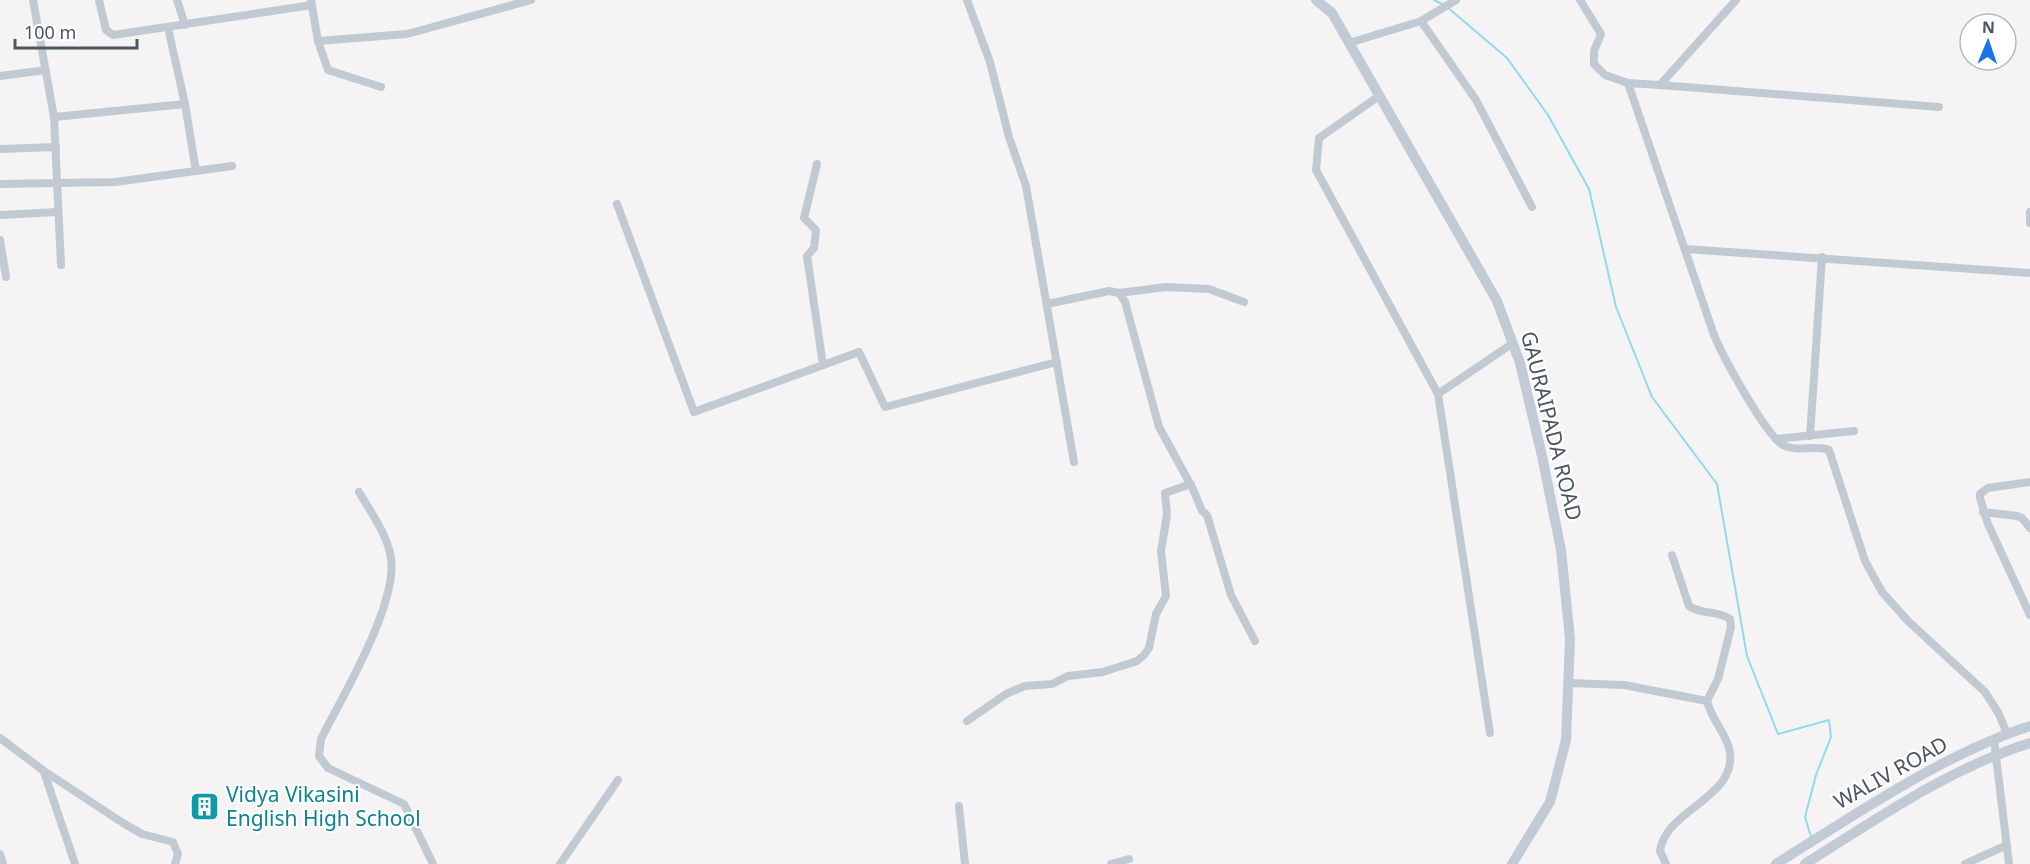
<svg xmlns="http://www.w3.org/2000/svg" width="2030" height="864" font-family="'Noto Sans',sans-serif">
	<style>
		.lines { fill: none; stroke-linecap: round; stroke-linejoin: round }
		.stream { stroke: #90daee; stroke-width: 2 }
		.street { stroke: #c1cad2; stroke-width: 8 }
		.secondary { stroke: #c1cbd6; stroke-width: 10 }
		.labels { text-anchor: middle; stroke-width: 4.5; stroke-linejoin: round; paint-order: stroke }
		.street-label { font-size: 21px; fill: #4a5661; stroke: #fff }
		.culture-label { font-size: 21px; fill: #0d838f; stroke: #fff; text-anchor: start }
	</style>
	<rect width="100%" height="100%" fill="#f5f3f3"/>
	<g class="lines">
		<g class="stream">
			<path d="M1434 0 1442 4"/>
			<path d="M1447 7 1507 58 1548 115 1589 189 1616 307 1652 397 1717 484 1747 656 1778 734 1829 720 1831 737 1816 775 1805 817 1811 837"/>
		</g>
		<g class="street">
			<path d="M33 0 54 117 61 265"/>
			<path d="M99 0 106 30 113 35 312 5"/>
			<path d="M177 0 185 25"/>
			<path d="M311 0 318 41 407 34 531 0"/>
			<path d="M967 0 990 62 1009 137 1026 186 1074 462"/>
			<path d="M1580 0 1601 34 1594 51V64L1605 75 1628 83 1714 335C1723 357 1765 434 1783 445 1797 453 1815 444 1829 450L1865 561 1882 592 1908 621 1985 692 1999 714 2007 734"/>
			<path d="M1736 0 1660 85 1939 107"/>
			<path d="M1421 21 1476 100 1532 207"/>
			<path d="M168 28 185 104 196 171"/>
			<path d="M318 41 328 70 381 87"/>
			<path d="M1349 43 1421 21 1456 0"/>
			<path d="M0 76 46 70"/>
			<path d="M1628 83 1660 85"/>
			<path d="M1379 96 1319 138 1316 170 1438 394 1490 733"/>
			<path d="M54 117 185 104"/>
			<path d="M0 149 56 147"/>
			<path d="M817 164 804 218 816 230 814 248 807 256 823 365"/>
			<path d="M0 184 115 182 232 166"/>
			<path d="M617 204 694 412 859 352 885 407 1057 362"/>
			<path d="M2030 212V223"/>
			<path d="M0 215 57 212"/>
			<path d="M0 240 6 277"/>
			<path d="M1685 249 2030 273"/>
			<path d="M1119 293 1166 287 1209 289 1244 302"/>
			<path d="M1047 304 1109 291 1119 293 1125 302 1159 427 1193 489 1202 511 1207 515 1231 595 1255 641"/>
			<path d="M1438 394 1513 343"/>
			<path d="M1810 436 1822 257"/>
			<path d="M1776 439 1854 431"/>
			<path d="M2030 482 1988 488 1980 494V498L1988 524 2030 615"/>
			<path d="M359 492C370 511 385 531 390 553 402 598 342 697 321 739L319 756 328 768 404 804 433 864"/>
			<path d="M1983 512 2017 516 2022 518 2030 528"/>
			<path d="M1568 683 1624 685 1707 701"/>
			<path d="M967 721 1006 694 1025 686 1052 684 1068 676 1103 672 1137 661 1144 655 1149 648 1156 614 1166 596 1161 551 1167 515 1165 493 1191 484"/>
			<path d="M0 738 44 771 123 823 142 834 173 842 178 854 175 864"/>
			<path d="M1994 740 2009 864"/>
			<path d="M44 772 75 864"/>
			<path d="M959 806 965 864"/>
			<path d="M0 854 3 864"/>
			<path d="M560 864 618 780"/>
			<path d="M1111 864 1129 859"/>
			<path d="M1666 864 1660 851C1665 809 1741 797 1729 748 1724 731 1711 718 1707 701L1718 679 1731 627 1730 619C1718 610 1701 615 1689 606L1672 555"/>
			<path d="M1965 864 2007 845"/>
		</g>
		<g class="secondary">
			<path d="M1316 0 1332 13 1497 301 1520 363 1542 456 1561 550 1570 639 1566 740 1550 802 1512 864"/>
			<path d="M1776 864C1853 816 1943 754 2030 726"/>
			<path d="M1805 864C1878 818 1948 769 2030 743"/>
		</g>
	</g>
	<defs>
		<symbol id="building-square" viewBox="-11 -11 22 22"><rect x="-9" y="-9" width="18" height="18" rx="4" fill="#0f9aa8" stroke="#fff"/><path d="M-4-6H4V6H1V3H-1V6H-4ZM-2.5-4.3h1.7v1.8h-1.7ZM.8-4.3h1.7v1.8H.8ZM-2.5-1h1.7V.8h-1.7ZM.8-1h1.7V.8H.8Z" fill="#fff"/></symbol>
	</defs>
	<g fill-rule="evenodd">
		<use href="#building-square" x="188" y="790" width="33" height="33"/>
	</g>
	<g class="labels">
		<g class="street-label">
			<text transform="translate(1551 426) rotate(76)" y="7">GAURAIPADA ROAD</text>
			<text transform="translate(1891 773) rotate(-29)" y="7">WALIV ROAD</text>
		</g>
		<g class="culture-label">
			<text x="226" y="802">Vidya Vikasini<tspan x="226" dy="24">English High School</tspan></text>
		</g>
	</g>
	<g transform="translate(1988 42) rotate(2)"><circle r="28" fill="#ffffff" stroke="#b7bbc0" stroke-width="1.5"/>
	<path d="M0-4.5L10 22L0 15L-10 22Z" fill="#1a73e8"/>
	<text y="-9" font-size="16" font-weight="bold" text-anchor="middle" fill="#4a5661">N</text>
	</g>
	<path d="M15 39v9h122v-9" fill="none" stroke="#4a5661" stroke-width="3"/>
	<text x="24" y="39" font-size="18" fill="#4a5661" stroke="#ffffff" stroke-width="4.5" paint-order="stroke">100 m</text>
</svg>
